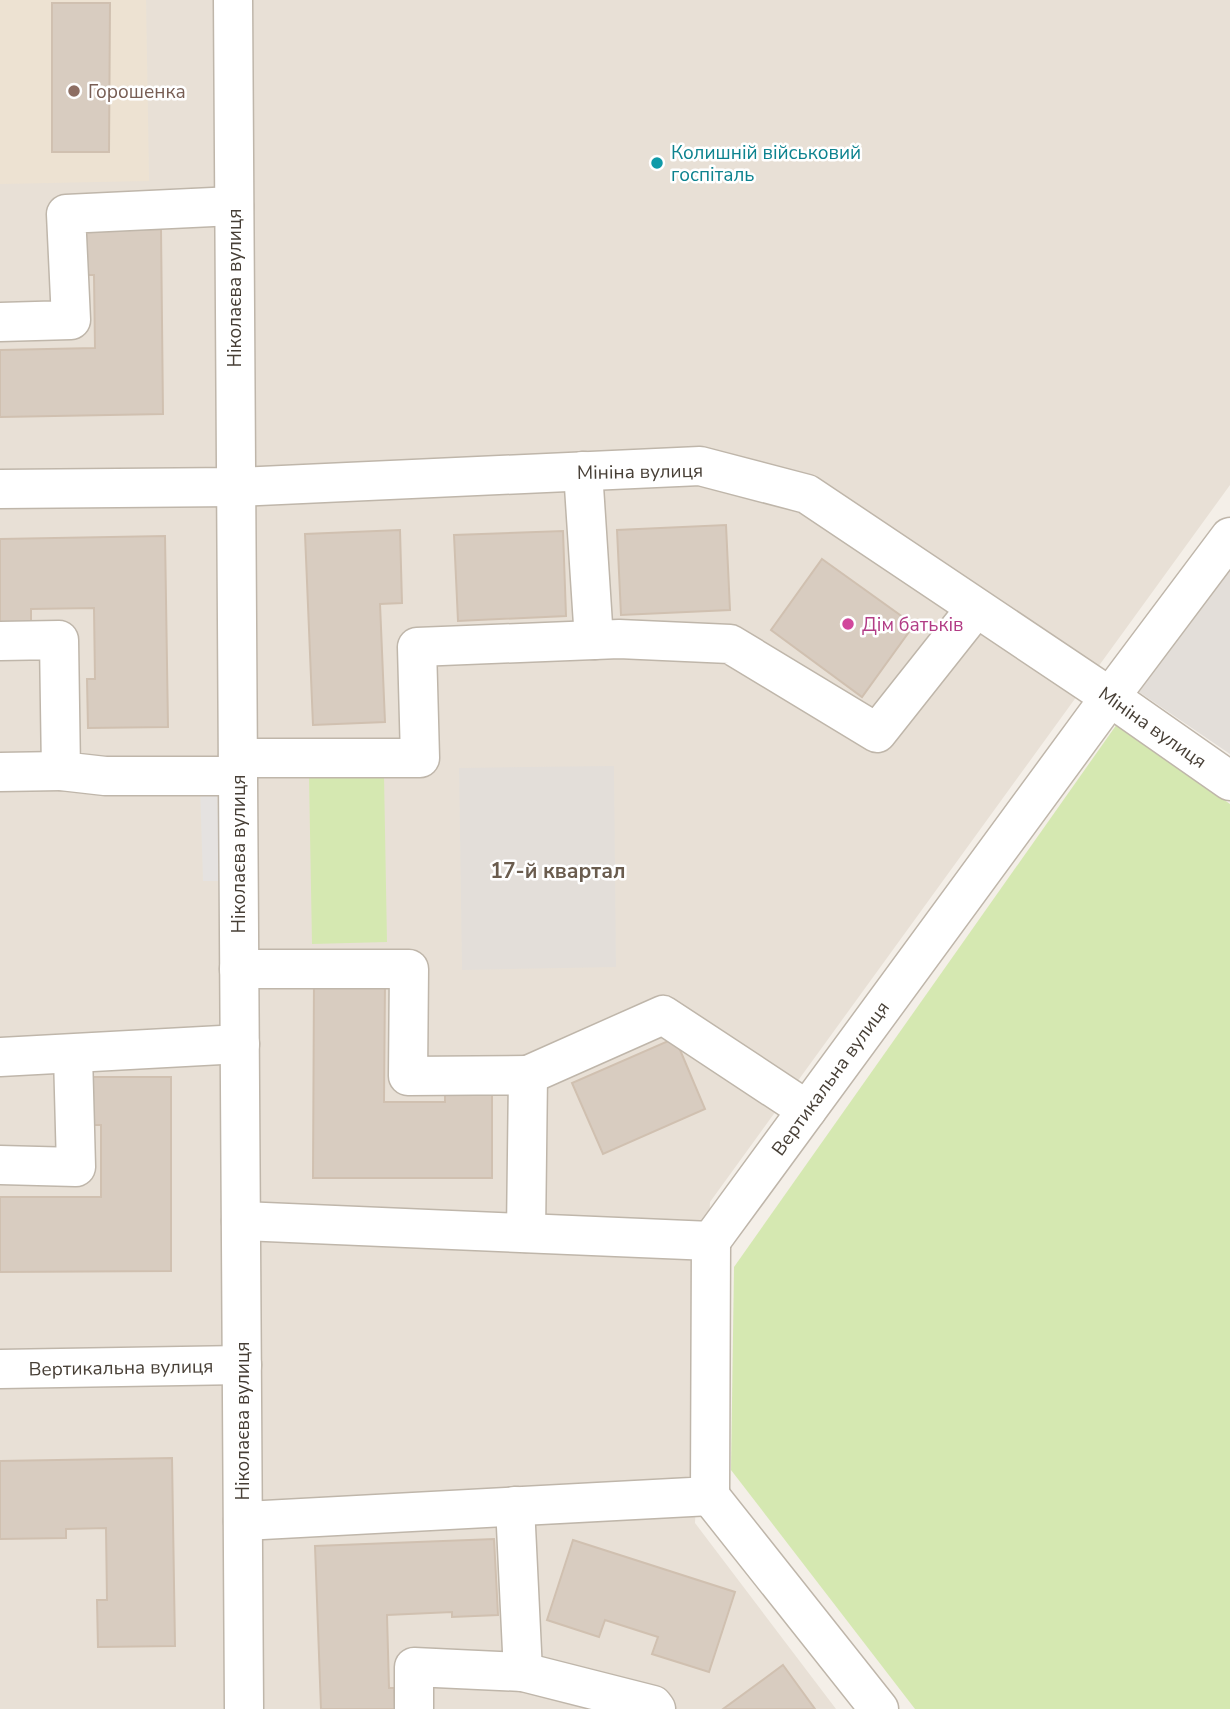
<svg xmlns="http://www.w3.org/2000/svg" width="1230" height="1709" font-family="'Nunito Sans',sans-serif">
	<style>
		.residential { fill: #e8e0d6 }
		.industrial { fill: #e3ded9 }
		.education { fill: #ede2d2 }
		.green { fill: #d5e8b1 }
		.parking { fill: #e5e2e0 }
		.building { fill: #d8ccc0; stroke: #d0c0b0; stroke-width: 2 }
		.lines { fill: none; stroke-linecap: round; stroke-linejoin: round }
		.minor-casing { stroke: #bfb6aa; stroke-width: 41 }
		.minor { stroke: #fff; stroke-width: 38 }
		.education-dot { fill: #8d6e63; stroke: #fff; stroke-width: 2.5 }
		.culture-dot { fill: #0f9aa8; stroke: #fff; stroke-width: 2.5 }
		.hotel-dot { fill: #d1479c; stroke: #fff; stroke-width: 2.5 }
		.labels { text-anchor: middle; stroke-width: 5; stroke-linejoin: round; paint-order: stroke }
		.education-label { font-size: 19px; fill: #785e54; stroke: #fff; text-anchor: start }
		.culture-label { font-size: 19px; fill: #0d838f; stroke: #fff; text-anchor: start }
		.street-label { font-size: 19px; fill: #473f36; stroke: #fff }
		.hotel-label { font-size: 19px; fill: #b23c85; stroke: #fff; text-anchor: start }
		.neighbourhood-label { font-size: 21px; font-weight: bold; fill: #6a5c4e; stroke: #fff }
	</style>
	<rect width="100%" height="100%" fill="#f4efe8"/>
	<path class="residential" d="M0 0H1230V485L710 1202 695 1523 836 1709H0Z"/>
	<g class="industrial">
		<path d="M1230 570V754L1139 692Z"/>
		<path d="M614 766 616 967 462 970 459 768Z"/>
	</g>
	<path class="education" d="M0 0H146L149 181 0 184Z"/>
	<g class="green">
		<path d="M1117 724 1230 804V1709H915L731 1470 734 1267Z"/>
		<path d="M384 775 387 942 312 944 309 777Z"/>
	</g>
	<path class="parking" d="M200 788H217L220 881H203Z"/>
	<g class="building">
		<path d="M52 3H110L109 152H52Z"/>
		<path d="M161 229 163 414 0 417V350L95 348 94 275H86L85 230Z"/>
		<path d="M726 525 730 610 621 615 617 530Z"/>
		<path d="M400 530 402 603 380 604 385 722 313 725 305 534Z"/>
		<path d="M563 531 566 616 458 621 454 535Z"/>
		<path d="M165 536 168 727 88 728 87 679H95L94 608 31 609V622H0V539Z"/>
		<path d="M822 559 914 625 862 697 771 630Z"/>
		<path d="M314 981H385L384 1102H445V1095L492 1094V1178H313Z"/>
		<path d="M675 1038 705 1109 603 1154 572 1083Z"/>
		<path d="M93 1077H171V1271L0 1272V1197H101V1125H92Z"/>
		<path d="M172 1458 175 1646 98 1647 97 1600H107L106 1528 66 1529V1538L0 1539V1461Z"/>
		<path d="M494 1539 498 1615 452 1617V1612L387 1615 389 1688H394L395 1709H321L315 1546Z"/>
		<path d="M573 1540 735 1592 709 1672 652 1654 658 1637 605 1620 599 1637 547 1620Z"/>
		<path d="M783 1665 815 1709H723Z"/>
	</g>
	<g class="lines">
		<defs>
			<g id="minor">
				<path d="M233 0 244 1709"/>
				<path d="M0 322 71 320 66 214 234 206"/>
				<path d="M583 471 594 640"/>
				<path d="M0 489 236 487 700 466 807 494 1110 697 1230 781"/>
				<path d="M0 641 59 640 61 771 105 776H238"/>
				<path d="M238 758H420L417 647 619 639 730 644 877 733 976 608"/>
				<path d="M0 772 61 771"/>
				<path d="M239 969H409L408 1076 528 1075 526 1233"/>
				<path d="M0 1057 240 1044"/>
				<path d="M528 1075 663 1015 807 1110"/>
				<path d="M0 1165 76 1167 73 1055"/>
				<path d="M241 1221 711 1241 1110 697 1230 537"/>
				<path d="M0 1369 242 1365"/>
				<path d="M710 1496 879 1709"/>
				<path d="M243 1521 710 1496 711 1241"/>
				<path d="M523 1672 653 1705 656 1709"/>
				<path d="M414 1709V1667L523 1672 515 1506"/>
			</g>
		</defs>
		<use href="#minor" class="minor-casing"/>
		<use href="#minor" class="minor"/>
	</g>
	<circle class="education-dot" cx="74" cy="91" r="7"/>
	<circle class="culture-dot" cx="657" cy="163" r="7"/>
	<circle class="hotel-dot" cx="848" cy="624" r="7"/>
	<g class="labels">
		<g class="education-label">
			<text x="88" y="98">Горошенка</text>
		</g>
		<g class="culture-label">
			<text x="671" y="159">Колишній військовий<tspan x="671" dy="22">госпіталь</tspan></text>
		</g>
		<g class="street-label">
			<text transform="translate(234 288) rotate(-90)" y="7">Ніколаєва вулиця</text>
			<text transform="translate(640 471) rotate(-1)" y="7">Мініна вулиця</text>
			<text transform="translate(1153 727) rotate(35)" y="7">Мініна вулиця</text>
			<text transform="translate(238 854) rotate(-90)" y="7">Ніколаєва вулиця</text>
			<text transform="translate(830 1078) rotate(-54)" y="7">Вертикальна вулиця</text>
			<text transform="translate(121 1367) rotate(-1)" y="7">Вертикальна вулиця</text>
			<text transform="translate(242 1421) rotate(-90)" y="7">Ніколаєва вулиця</text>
		</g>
		<g class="hotel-label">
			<text x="862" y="631">Дім батьків</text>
		</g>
		<g class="neighbourhood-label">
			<text x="558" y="878">17-й квартал</text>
		</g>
	</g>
</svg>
